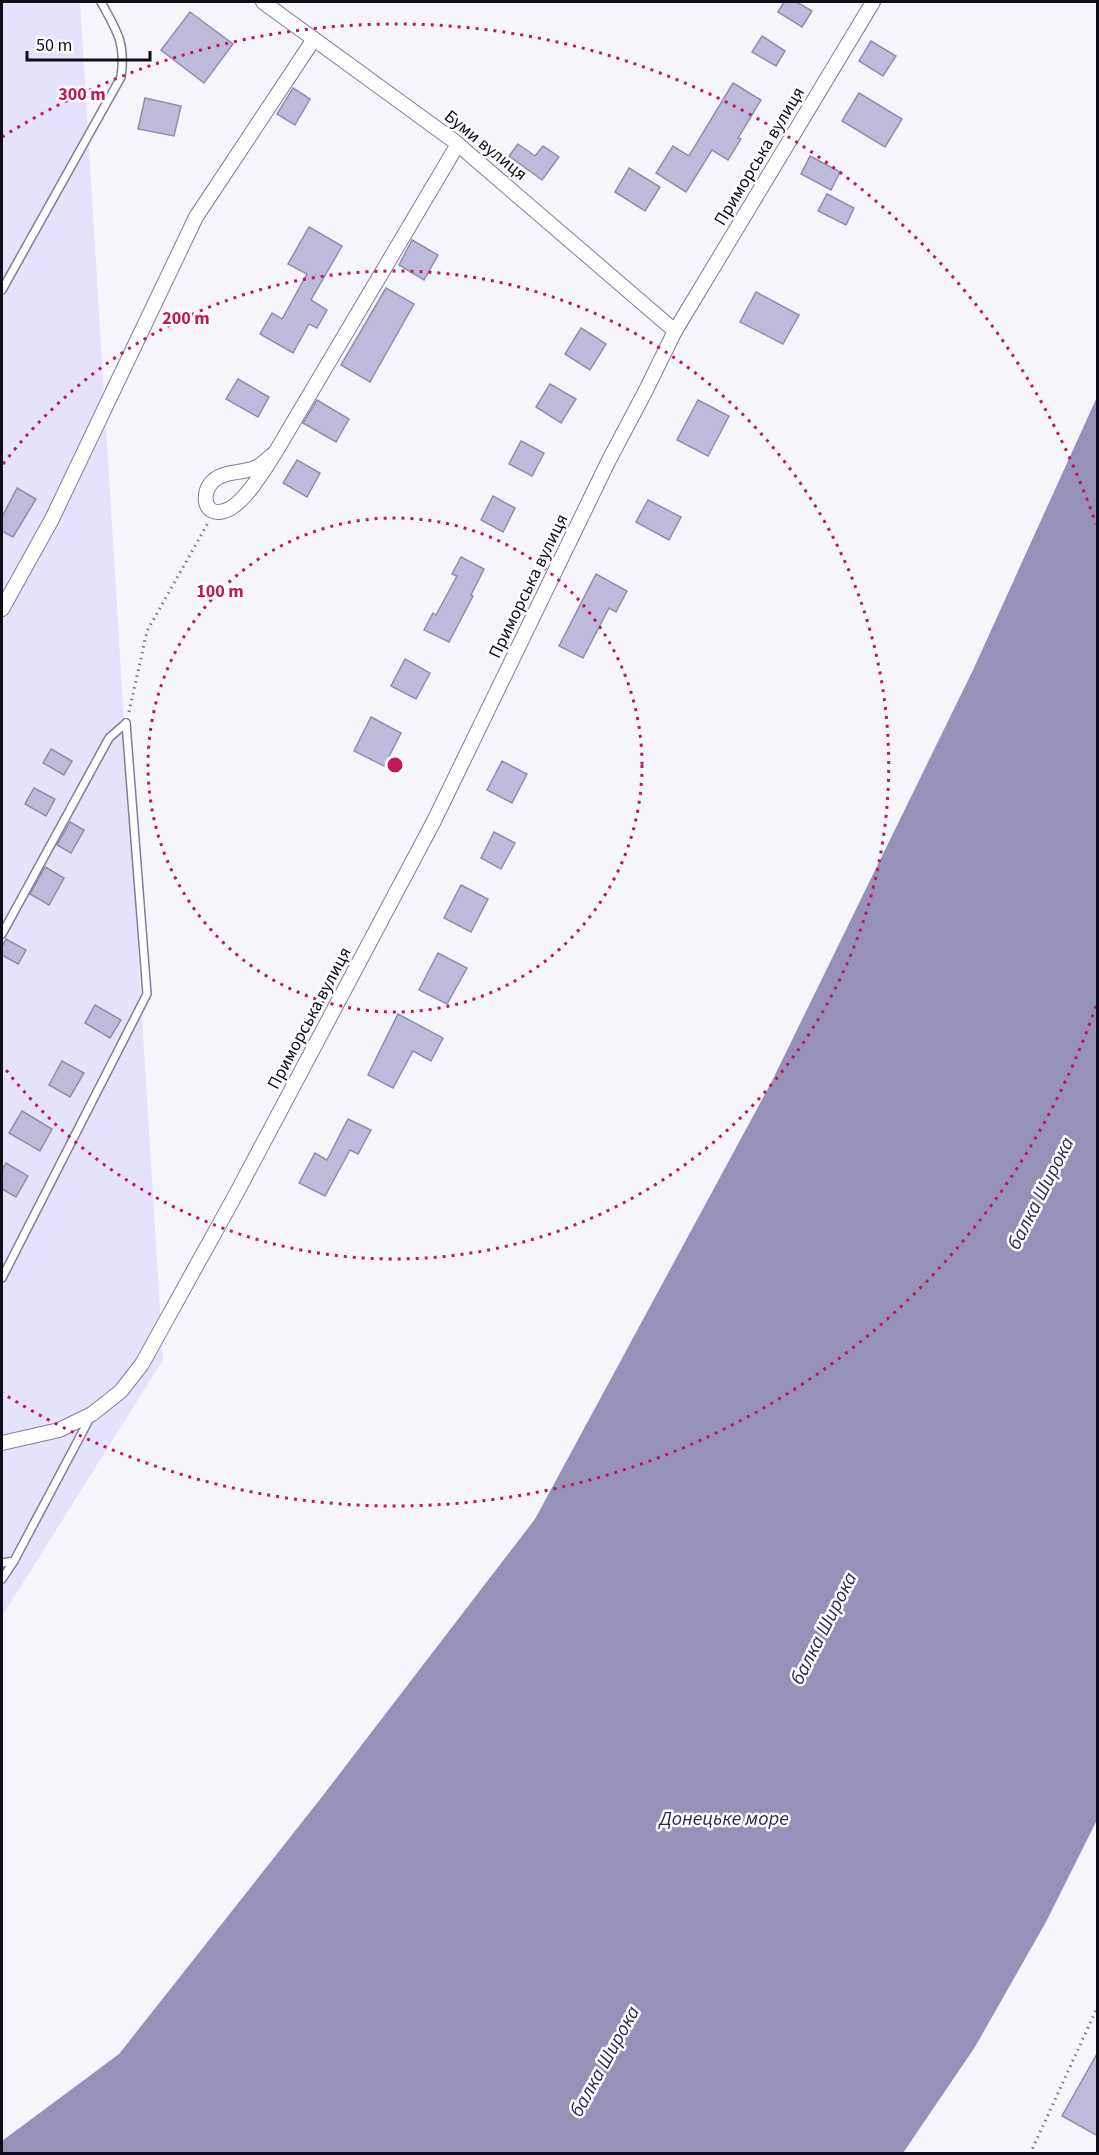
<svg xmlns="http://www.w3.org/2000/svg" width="1099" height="2155" font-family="'Source Sans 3',sans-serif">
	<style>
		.garden { fill: #e5e2fc }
		.water { fill: #9691b9 }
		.building { fill: #bdbadb; stroke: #918ead; stroke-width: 1.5 }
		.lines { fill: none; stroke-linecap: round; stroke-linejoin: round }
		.lane-casing { stroke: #817d9c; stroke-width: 10 }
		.street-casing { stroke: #817d9c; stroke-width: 16 }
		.path { stroke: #7b7983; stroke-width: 3; stroke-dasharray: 1.5 4.5; stroke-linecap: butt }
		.lane { stroke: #fff; stroke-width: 7 }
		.street { stroke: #fff; stroke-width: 14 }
		.ring { fill: none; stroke: #c2185b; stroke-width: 3; stroke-dasharray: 3 6 }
		.labels { text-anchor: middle; stroke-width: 5; stroke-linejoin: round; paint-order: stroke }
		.street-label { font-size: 18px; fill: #0f0d19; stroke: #fff }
		.water-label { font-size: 20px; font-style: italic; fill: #312559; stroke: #fff }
		.centre { fill: #c2185b; stroke: #fff; stroke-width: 3 }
		.ring-label { font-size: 18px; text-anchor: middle; font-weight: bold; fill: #c2185b; stroke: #fff; stroke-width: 5; stroke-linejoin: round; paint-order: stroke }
	</style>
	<rect width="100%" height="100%" fill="#f6f5fc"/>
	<path class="garden" d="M2 2H80L163 1360 2 1616Z"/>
	<path class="water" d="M1097 397V1820L1046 1922 975 2047 903 2153H2V2141L119 2054 321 1798 535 1519 771 1083 973 670Z"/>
	<g class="building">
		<path d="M784 2H797L812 11 802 27 778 12Z"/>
		<path d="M190 12 233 44 204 83 161 50Z"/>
		<path d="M762 36 785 51 776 66 752 52Z"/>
		<path d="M871 41 896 56 883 76 859 61Z"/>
		<path d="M733 83 761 100 738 138 741 139 728 160 712 150 686 192 656 173 673 146 689 156Z"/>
		<path d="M293 88 310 99 295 125 277 114Z"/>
		<path d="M859 93 902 119 885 147 842 121Z"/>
		<path d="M145 98 181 106 174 136 138 129Z"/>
		<path d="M518 144 535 156 543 146 559 157 542 180 509 156Z"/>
		<path d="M810 156 840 172 831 190 801 174Z"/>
		<path d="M629 168 660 187 645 211 615 192Z"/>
		<path d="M827 194 854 208 846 225 818 211Z"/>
		<path d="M309 227 342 246 311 300 327 310 317 328 309 324 293 353 260 334 272 313 282 319 307 274 288 264Z"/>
		<path d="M412 240 438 255 424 280 399 265Z"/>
		<path d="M386 288 414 304 370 382 341 365Z"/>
		<path d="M756 292 799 315 783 344 740 322Z"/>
		<path d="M581 328 606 344 590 370 565 354Z"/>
		<path d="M238 379 269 397 258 417 226 399Z"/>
		<path d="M550 384 576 399 561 423 536 407Z"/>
		<path d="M317 400 349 419 336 442 303 423Z"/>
		<path d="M698 400 729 416 708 456 677 440Z"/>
		<path d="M521 441 544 453 532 476 509 464Z"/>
		<path d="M297 460 320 473 307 497 283 483Z"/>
		<path d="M17 488 36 499 13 537 2 531V517Z"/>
		<path d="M493 496 515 508 503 532 481 520Z"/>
		<path d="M648 500 681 517 669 540 636 522Z"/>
		<path d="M461 557 484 569 471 595 473 596 449 642 424 630 433 613 436 615 457 576 452 574Z"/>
		<path d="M596 574 627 591 616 612 609 608 583 658 559 646Z"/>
		<path d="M405 659 430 673 416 699 391 686Z"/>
		<path d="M371 717 401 733 384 766 354 751Z"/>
		<path d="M51 749 72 761 64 775 43 763Z"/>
		<path d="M502 761 527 774 512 803 487 790Z"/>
		<path d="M34 788 55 799 46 816 25 804Z"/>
		<path d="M70 822 84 830 71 853 57 845Z"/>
		<path d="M494 832 515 843 501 869 481 858Z"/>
		<path d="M45 867 64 878 49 905 30 894Z"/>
		<path d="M461 885 488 899 471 932 444 918Z"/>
		<path d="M6 939 26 950 18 964 2 955V947Z"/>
		<path d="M438 953 467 968 447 1004 419 990Z"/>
		<path d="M95 1005 121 1020 110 1038 85 1023Z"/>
		<path d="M398 1014 443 1038 431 1061 413 1051 393 1088 368 1075Z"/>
		<path d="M62 1061 84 1073 70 1097 49 1085Z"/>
		<path d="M22 1111 52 1129 40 1151 9 1133Z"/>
		<path d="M348 1119 371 1130 358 1154 350 1150 325 1196 299 1183 315 1153 327 1160Z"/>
		<path d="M6 1163 28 1176 16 1197 2 1189V1170Z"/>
		<path d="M1098 2052V2136L1062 2116Z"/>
	</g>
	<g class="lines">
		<defs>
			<g id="lane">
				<path d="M2 290 121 77C126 43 117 31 101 2"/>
				<path d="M2 934 109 738 126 723"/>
				<path d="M2 1278 147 994 126 723"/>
				<path d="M2 1563 14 1561"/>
				<path d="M2 1579 14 1561 91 1416"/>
			</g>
			<g id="street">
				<path d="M263 2 454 141 675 331"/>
				<path d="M275 453C269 457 263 464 257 467 243 474 225 470 213 481 201 492 203 517 224 511 242 507 265 469 275 453L458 144"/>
				<path d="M2 609 52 519 196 217 314 39"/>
				<path d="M2 1443 59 1430 92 1414 121 1391 142 1364 235 1196 434 821 609 460 645 392 675 331 873 2"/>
			</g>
		</defs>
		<use href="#lane" class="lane-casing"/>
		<use href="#street" class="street-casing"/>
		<g class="path">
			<path d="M129 712 147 631 208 523"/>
			<path d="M1030 2154 1098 2006"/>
		</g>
		<use href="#lane" class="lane"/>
		<use href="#street" class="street"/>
	</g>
	<g class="ring">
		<circle cx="395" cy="765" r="247"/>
		<path d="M3 464A494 494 0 1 1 3 1066"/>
		<path d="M1096 1006A741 741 0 0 1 2 1393M2 137A741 741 0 0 1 1096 524"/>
	</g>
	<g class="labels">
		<g class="street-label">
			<text transform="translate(486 145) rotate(39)" y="6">Буми вулиця</text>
			<text transform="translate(759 156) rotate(-59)" y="6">Приморська вулиця</text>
			<text transform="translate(528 586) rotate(-64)" y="6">Приморська вулиця</text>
			<text transform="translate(309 1018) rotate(-62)" y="6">Приморська вулиця</text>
		</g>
		<g class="water-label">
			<text transform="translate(1040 1193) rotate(-63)" y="7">балка Широка</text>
			<text transform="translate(823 1628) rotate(-63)" y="7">балка Широка</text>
			<text x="724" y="1825">Донецьке море</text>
			<text transform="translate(604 2061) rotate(-61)" y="7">балка Широка</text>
		</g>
	</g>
	<circle cx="395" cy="765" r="9" class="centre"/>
	<g class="ring-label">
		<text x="82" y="100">300 m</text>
		<text x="186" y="324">200 m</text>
		<text x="220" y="597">100 m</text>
	</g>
	<rect width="1099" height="2155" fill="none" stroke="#0f0d19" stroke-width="6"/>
	<path d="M27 51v9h123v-9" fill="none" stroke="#0f0d19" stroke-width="3"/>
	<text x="36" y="51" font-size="18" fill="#0f0d19" stroke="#ffffff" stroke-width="4.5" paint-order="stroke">50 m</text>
</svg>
